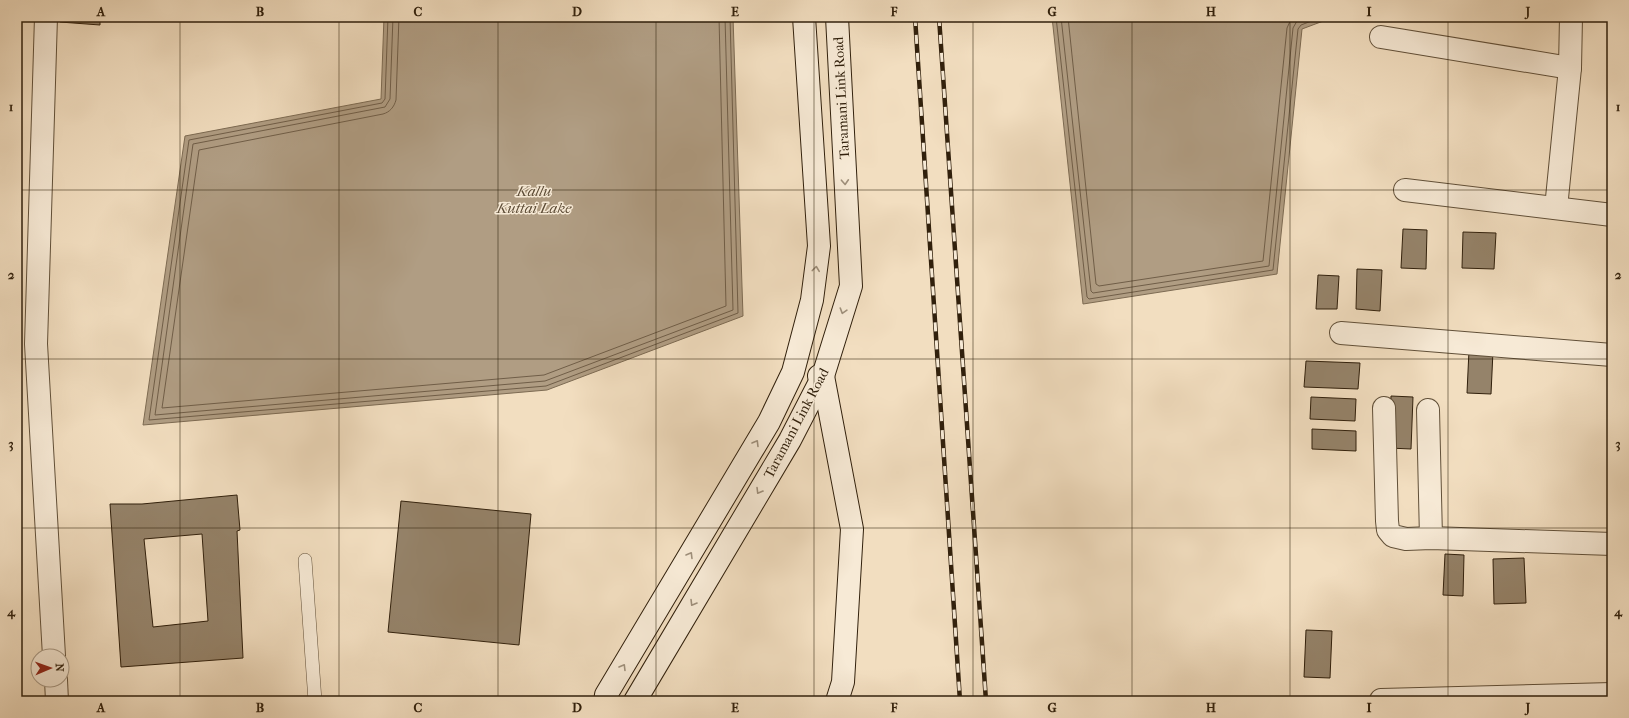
<svg xmlns="http://www.w3.org/2000/svg" width="1629" height="718" font-family="'IM FELL French Canon',serif">
	<style>
		.water { fill: #b09d83; stroke: #7d6b53 }
		.lines { fill: none; stroke-linecap: round; stroke-linejoin: round }
		.shore { stroke: #705e48; stroke-width: 1 }
		.building { fill: #95836a; stroke: #31200c; fill-rule: evenodd }
		.lane-casing { stroke: #615039; stroke-width: 14 }
		.street-casing { stroke: #615039; stroke-width: 24 }
		.secondary-casing { stroke: #31200c; stroke-width: 24 }
		.lane { stroke: #f7ead6; stroke-width: 13 }
		.street { stroke: #f7ead6; stroke-width: 22 }
		.secondary { stroke: #f7ead6; stroke-width: 22 }
		.rail-casing { stroke: #31200c; stroke-width: 4.5 }
		.rail { stroke: #f7ead6; stroke-width: 3; stroke-dasharray: 9; stroke-linecap: butt }
		.oneway { stroke: #9e8f7b }
		.grid { fill: none; stroke: #31200c; stroke-width: 1; stroke-opacity: 0.55 }
		.labels { text-anchor: middle; stroke-width: 3; stroke-linejoin: round; paint-order: stroke }
		.street-label { font-size: 14px; fill: #31200c; stroke: #f7ead6 }
		.water-label { font-size: 15px; font-style: italic; fill: #5d4c36; stroke: #f7ead6 }
		.neatline { fill: none; stroke: #31200c; stroke-width: 1.5 }
		.grid-label { font-size: 13px; text-anchor: middle; font-weight: bold; fill: #31200c }
	</style>
	<rect width="100%" height="100%" fill="#f2dec0"/>
	<filter id="stains"><feTurbulence type="fractalNoise" baseFrequency=".005" numOctaves="4"/><feColorMatrix values="0 0 0 0 .2 0 0 0 0 .09 0 0 0 0 .02 0 0 0 .5 -.17"/></filter>
	<radialGradient id="worn" r=".72"><stop offset=".6" stop-color="#630" stop-opacity="0"/><stop offset="1" stop-color="#630" stop-opacity=".3"/></radialGradient>
	<g class="water">
		<path d="M384 17H733L743 316 547 390 143 425 185 136 381 99Z"/>
		<path d="M1052 17H1334L1302 29 1277 274 1083 304Z"/>
	</g>
	<g class="lines">
		<g class="shore">
			<path d="M388 17 385 99 382 103 189 140 149 420 546 386 738 313 730 17"/>
			<path d="M393 17 390 99 385 107 193 144 155 415 545 381 733 310 725 17"/>
			<path d="M399 17 396 100C394 107 390 112 383 114L199 150 162 408 544 375 726 306 719 17"/>
			<path d="M1056 17 1087 297 1089 299 1273 270 1298 29 1301 25 1322 17"/>
			<path d="M1061 17 1091 291 1093 293 1269 266 1293 28 1297 21 1308 17"/>
			<path d="M1068 17 1096 284 1099 286 1263 261 1287 28 1292 17"/>
		</g>
	</g>
	<g class="building">
		<path d="M60 17H100V25L60 22Z"/>
		<path d="M1403 229 1427 230 1426 269 1401 268Z"/>
		<path d="M1463 232 1496 233 1494 269 1462 268Z"/>
		<path d="M1357 269 1382 270 1380 311 1356 309Z"/>
		<path d="M1318 275 1339 276 1337 309H1316Z"/>
		<path d="M1469 350 1493 351 1491 394 1467 393Z"/>
		<path d="M1306 361 1360 363 1358 389 1304 387Z"/>
		<path d="M1391 396 1413 397 1411 449 1389 448Z"/>
		<path d="M1311 397 1356 399 1355 421 1310 419Z"/>
		<path d="M1312 429 1356 431V451L1312 449Z"/>
		<path d="M237 495 240 530 237 531 243 658 121 667 110 504H142ZM202 534 208 621 153 627 144 539Z"/>
		<path d="M401 501 531 514 519 645 388 632Z"/>
		<path d="M1445 554 1464 555 1463 596 1443 595Z"/>
		<path d="M1524 558 1526 603 1494 604 1493 559Z"/>
		<path d="M1306 630 1332 631 1330 678 1304 677Z"/>
	</g>
	<g class="lines">
		<defs>
			<path id="lane" d="M305 560 315 701"/>
			<g id="street">
				<path d="M46 17 36 344 54 656"/>
				<path d="M1381 37 1570 68"/>
				<path d="M1405 190 1612 215"/>
				<path d="M1556 208 1570 68 1571 17"/>
				<path d="M1341 333 1612 355"/>
				<path d="M1384 408 1387 521 1388 530 1393 536 1406 539 1431 538 1612 544"/>
				<path d="M1428 410 1431 538"/>
				<path d="M56 680 57 701"/>
				<path d="M1381 700 1612 694"/>
			</g>
			<g id="secondary">
				<path d="M819 376H823L852 529 843 682 837 701"/>
				<path d="M605 701 606 695 769 422 793 372 812 300 819 246 804 17"/>
				<path d="M635 701 790 440 823 376 851 286 837 17"/>
			</g>
		</defs>
		<use href="#lane" class="lane-casing"/>
		<use href="#street" class="street-casing"/>
		<use href="#secondary" class="secondary-casing"/>
		<use href="#lane" class="lane"/>
		<use href="#street" class="street"/>
		<use href="#secondary" class="secondary"/>
		<defs>
			<g id="rail">
				<path d="M915 17 960 701"/>
				<path d="M939 17 986 701"/>
			</g>
		</defs>
		<use href="#rail" class="rail-casing"/>
		<use href="#rail" class="rail"/>
	</g>
	<defs><path id="oneway-chevron" d="M-2-3.5L2.5 0L-2 3.5" fill="none" stroke-width="1.6" stroke-linecap="round" stroke-linejoin="round"/></defs>
	<g class="oneway">
		<use href="#oneway-chevron" transform="translate(845 182) rotate(87)"/>
		<use href="#oneway-chevron" transform="translate(816 269) rotate(-83)"/>
		<use href="#oneway-chevron" transform="translate(843 311) rotate(107)"/>
		<use href="#oneway-chevron" transform="translate(756 443) rotate(-59)"/>
		<use href="#oneway-chevron" transform="translate(759 491) rotate(121)"/>
		<use href="#oneway-chevron" transform="translate(690 555) rotate(-59)"/>
		<use href="#oneway-chevron" transform="translate(693 603) rotate(121)"/>
		<use href="#oneway-chevron" transform="translate(623 667) rotate(-59)"/>
	</g>
	<path class="grid" d="M180 17V701M339 17V701M498 17V701M656 17V701M814 17V701M973 17V701M1132 17V701M1290 17V701M1448 17V701M17 190H1612M17 359H1612M17 528H1612"/>
	<g class="labels">
		<g class="street-label">
			<text transform="translate(841 98) rotate(-93)" y="5">Taramani Link Road</text>
			<text transform="translate(796 423) rotate(-62)" y="5">Taramani Link Road</text>
		</g>
		<g class="water-label">
			<text x="534" y="196">Kallu<tspan x="534" dy="17">Kuttai Lake</tspan></text>
		</g>
	</g>
	<rect width="1629" height="718" fill="none" stroke="#f2dec0" stroke-width="44"/>
	<g transform="translate(50 668) rotate(88)"><circle r="19" fill="#f7ead6" stroke="#a89985"/>
	<path d="M0-3L7 15L0 10L-7 15Z" fill="#8f2418"/>
	<text y="-6" font-size="11" font-weight="bold" text-anchor="middle" fill="#31200c">N</text>
	</g>
	<rect x="22" y="22" width="1585" height="674" class="neatline"/>
	<g class="grid-label">
		<text x="101" y="16">A</text>
		<text x="260" y="16">B</text>
		<text x="418" y="16">C</text>
		<text x="577" y="16">D</text>
		<text x="735" y="16">E</text>
		<text x="894" y="16">F</text>
		<text x="1052" y="16">G</text>
		<text x="1211" y="16">H</text>
		<text x="1369" y="16">I</text>
		<text x="1528" y="16">J</text>
		<text x="11" y="111">1</text>
		<text x="1618" y="111">1</text>
		<text x="11" y="279">2</text>
		<text x="1618" y="279">2</text>
		<text x="11" y="448">3</text>
		<text x="1618" y="448">3</text>
		<text x="11" y="616">4</text>
		<text x="1618" y="616">4</text>
		<text x="101" y="712">A</text>
		<text x="260" y="712">B</text>
		<text x="418" y="712">C</text>
		<text x="577" y="712">D</text>
		<text x="735" y="712">E</text>
		<text x="894" y="712">F</text>
		<text x="1052" y="712">G</text>
		<text x="1211" y="712">H</text>
		<text x="1369" y="712">I</text>
		<text x="1528" y="712">J</text>
	</g>
	<rect width="100%" height="100%" filter="url(#stains)"/>
	<rect width="100%" height="100%" fill="url(#worn)"/>
</svg>
